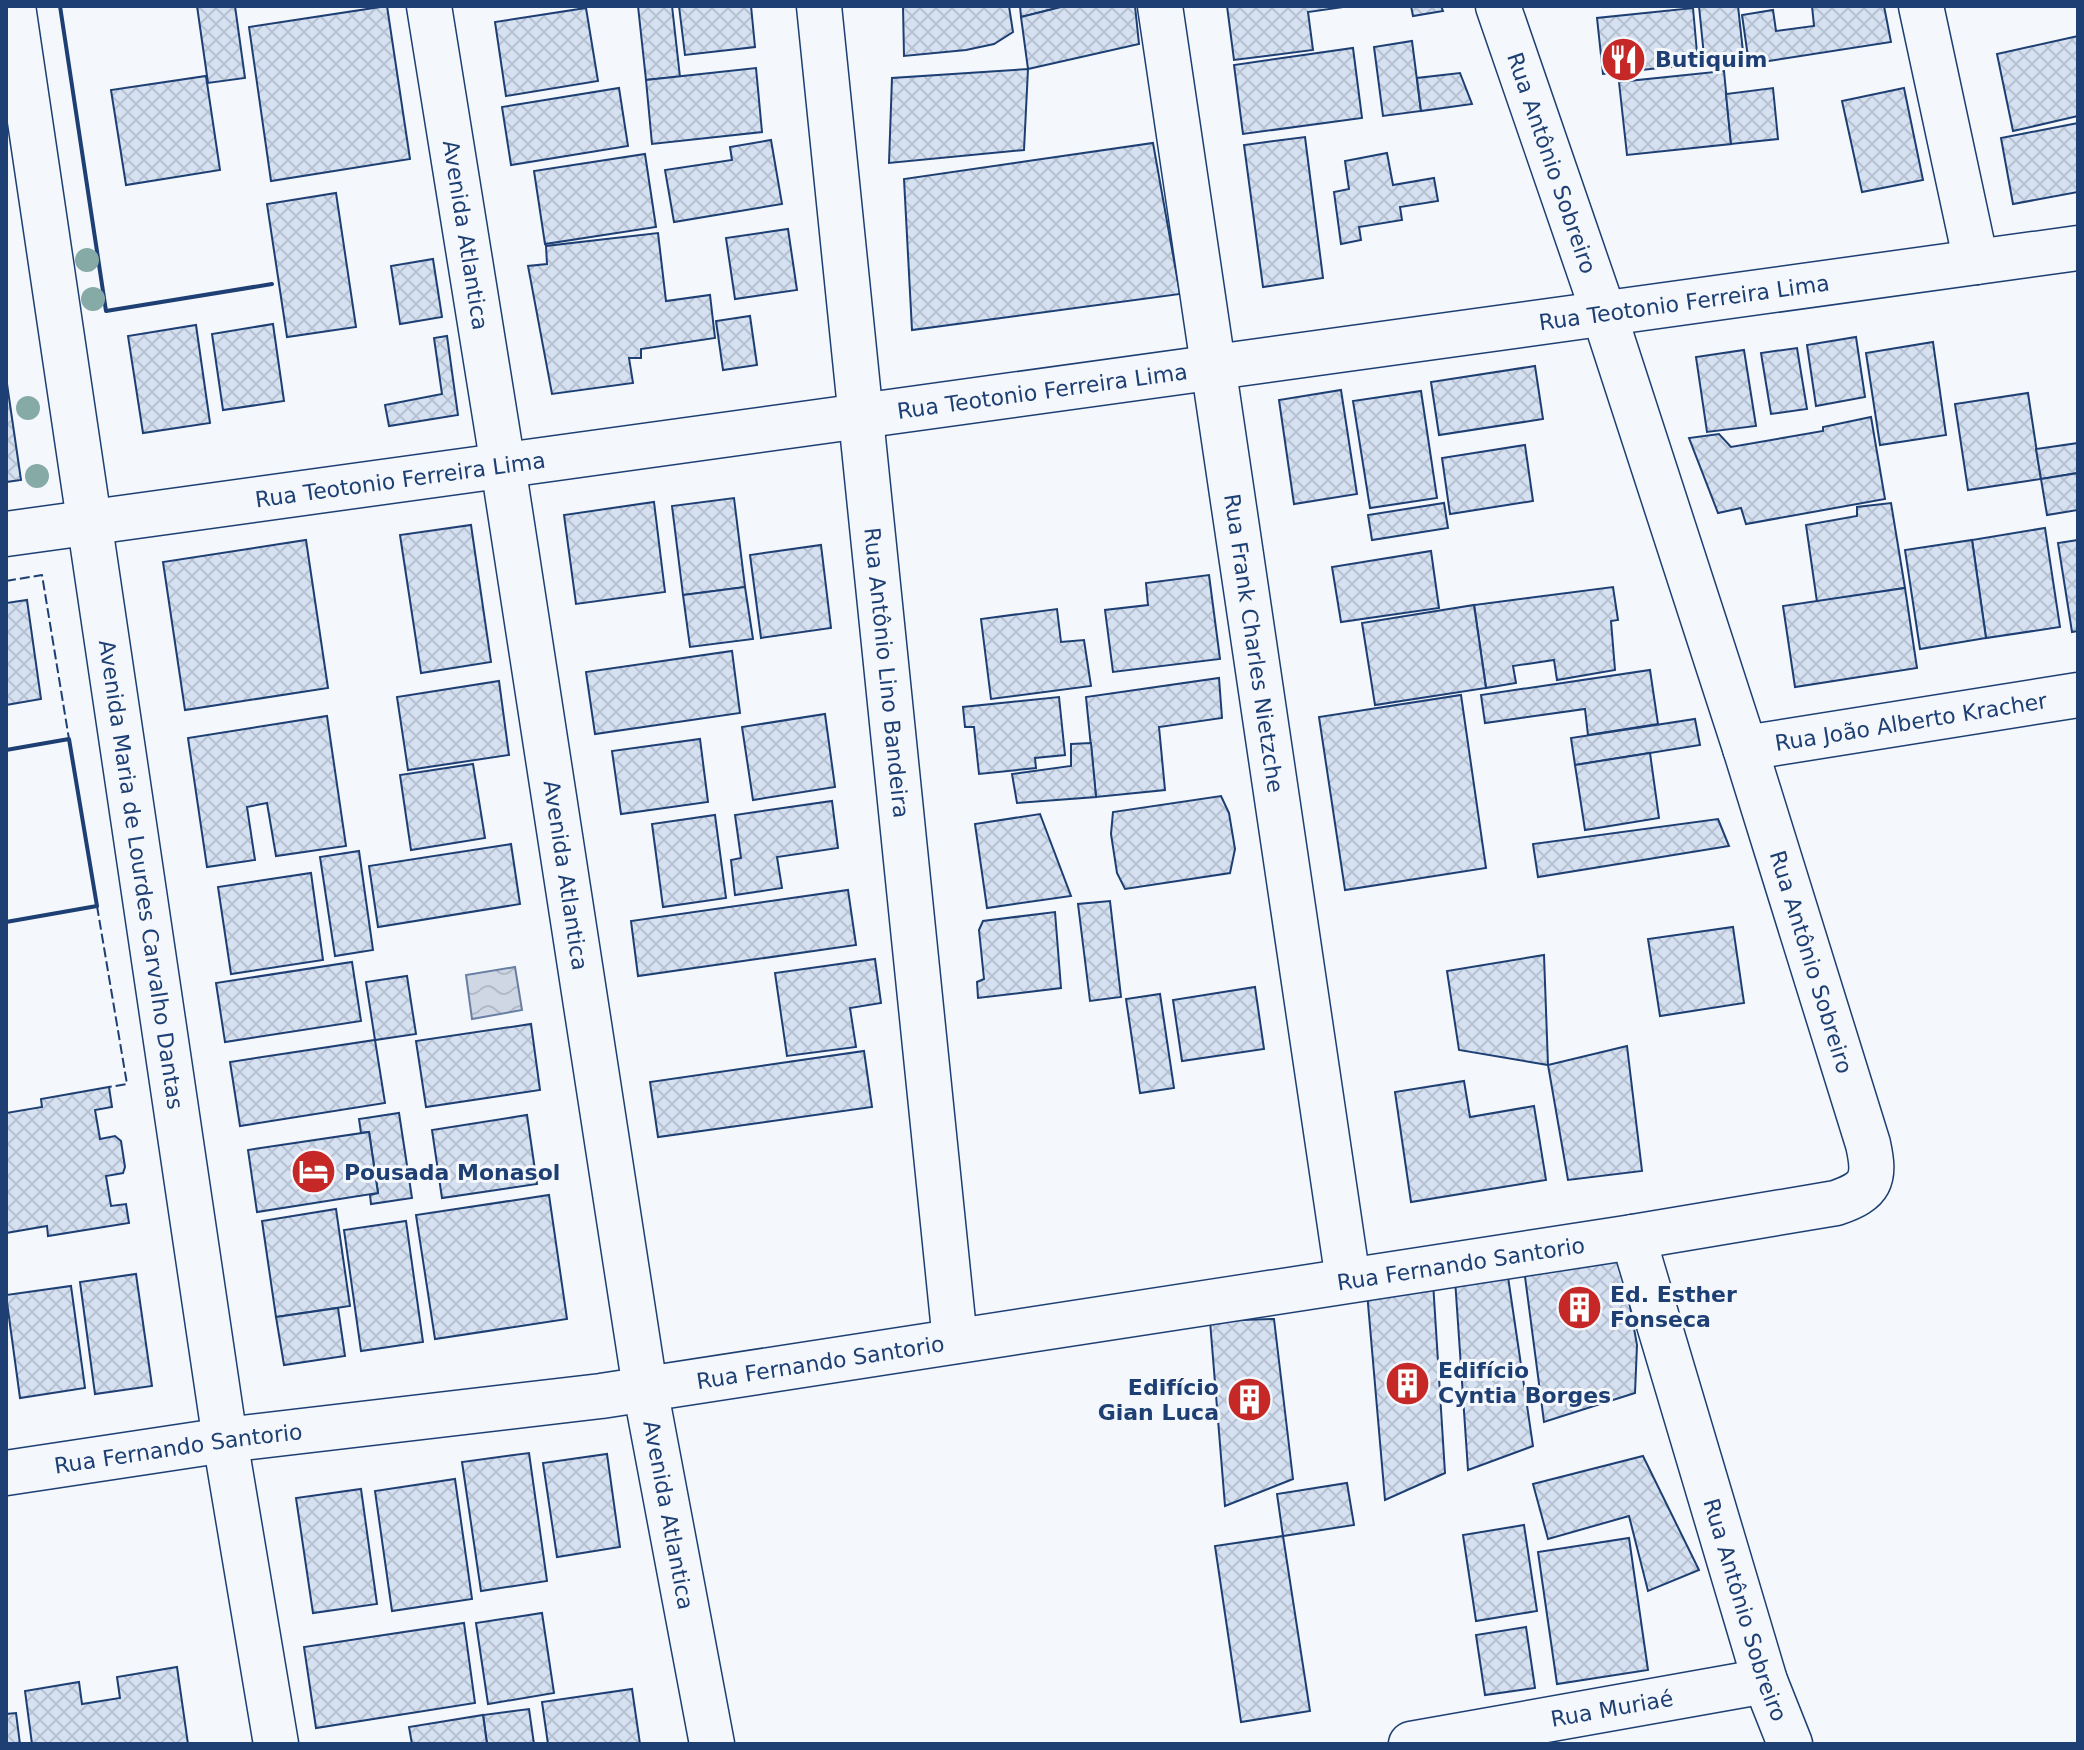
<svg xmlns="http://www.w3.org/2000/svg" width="2084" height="1750" font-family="'DejaVu Sans',sans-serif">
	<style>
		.water { fill: url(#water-waves); stroke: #687fa3; stroke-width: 2 }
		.building { fill: url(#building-cross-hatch); stroke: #1d3f73; stroke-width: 2 }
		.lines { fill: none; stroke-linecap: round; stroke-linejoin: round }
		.minor-casing { stroke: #1d3f73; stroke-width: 47 }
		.minor { stroke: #f4f7fb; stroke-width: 44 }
		.fence { stroke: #1d3f73; stroke-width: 2; stroke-dasharray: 10 4; stroke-linecap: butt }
		.wall { stroke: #1d3f73; stroke-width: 4 }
		.tree { fill: #86aba6 }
		.labels { text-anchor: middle; stroke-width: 6; stroke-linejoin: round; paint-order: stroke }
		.poi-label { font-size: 22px; font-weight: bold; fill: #1d3f73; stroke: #f4f7fb; text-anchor: start }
		.street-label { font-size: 22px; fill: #1d3f73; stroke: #f4f7fb }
	</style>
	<defs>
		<pattern id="water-waves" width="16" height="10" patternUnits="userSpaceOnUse" patternTransform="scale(2)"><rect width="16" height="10" fill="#cfd7e4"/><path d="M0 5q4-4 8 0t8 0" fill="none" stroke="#b1bac7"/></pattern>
		<pattern id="building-cross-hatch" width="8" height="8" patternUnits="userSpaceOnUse" patternTransform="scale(2)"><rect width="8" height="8" fill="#d5e0f0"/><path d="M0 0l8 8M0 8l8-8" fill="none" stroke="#b6c1d1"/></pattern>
	</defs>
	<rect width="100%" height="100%" fill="#f4f7fb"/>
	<path class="water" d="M515 967 522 1010 472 1019 466 975Z"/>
	<g class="building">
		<path d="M197 6H235L245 78 208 83Z"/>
		<path d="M387 6 410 159 271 181 249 27Z"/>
		<path d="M638 6H672L680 77 646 80Z"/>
		<path d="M679 6H751L755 47 685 55Z"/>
		<path d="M903 6H1009L1013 32 994 44 966 50 904 56Z"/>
		<path d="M1020 6H1065L1021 17Z"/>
		<path d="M1065 6H1135L1139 44 1028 69 1021 17Z"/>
		<path d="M1227 6H1350L1308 12 1313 50 1234 60Z"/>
		<path d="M1411 6H1441L1443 11 1413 16Z"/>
		<path d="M1699 6H1738L1744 61 1705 66Z"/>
		<path d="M1812 6H1884L1891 42 1749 64 1742 15 1773 10 1776 31 1814 26Z"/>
		<path d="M586 8 598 81 506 96 495 22Z"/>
		<path d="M1693 8 1698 64 1603 74 1597 18Z"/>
		<path d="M2078 36V116L2013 131 1997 54Z"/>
		<path d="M1412 41 1421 111 1383 116 1374 47Z"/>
		<path d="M1353 48 1362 118 1243 134 1234 65Z"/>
		<path d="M756 68 762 132 652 144 646 80Z"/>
		<path d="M1028 69 1024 150 889 163 892 78Z"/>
		<path d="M1724 71 1731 144 1627 155 1619 82Z"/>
		<path d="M1460 73 1472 104 1421 111 1417 78Z"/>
		<path d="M206 76 220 170 126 185 111 90Z"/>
		<path d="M619 88 628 146 511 165 502 107Z"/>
		<path d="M1773 88 1778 139 1731 144 1726 94Z"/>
		<path d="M1904 88 1923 180 1862 192 1842 101Z"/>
		<path d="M2078 123V192L2013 204 2001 138Z"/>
		<path d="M1305 137 1323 278 1263 287 1244 145Z"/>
		<path d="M771 140 782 204 674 222 665 170 732 160 730 147Z"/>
		<path d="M1153 143 1180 294 912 330 904 179Z"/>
		<path d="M1387 153 1393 185 1434 178 1438 201 1400 207 1402 220 1359 227 1361 240 1341 244 1334 192 1349 189 1345 161Z"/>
		<path d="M645 154 656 227 545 244 534 171Z"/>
		<path d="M336 193 356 327 287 337 267 204Z"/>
		<path d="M788 229 797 290 735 299 726 238Z"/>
		<path d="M658 233 666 301 710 295 715 338 641 349V358H629L633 383 552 394 528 266 547 264 546 246Z"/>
		<path d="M433 259 442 317 400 324 391 266Z"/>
		<path d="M750 316 757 365 723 370 716 321Z"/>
		<path d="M273 324 284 401 223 410 212 334Z"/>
		<path d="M196 325 210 423 143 433 128 336Z"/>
		<path d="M447 336 458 415 389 426 385 405 442 394 434 338Z"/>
		<path d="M1856 337 1865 397 1816 406 1807 345Z"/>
		<path d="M1933 342 1946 435 1880 445 1866 353Z"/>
		<path d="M1797 348 1807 409 1771 414 1761 353Z"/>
		<path d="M1744 350 1756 426 1707 432 1696 357Z"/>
		<path d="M1535 366 1543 419 1439 435 1431 382Z"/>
		<path d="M6 377 21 480 6 482Z"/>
		<path d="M1341 390 1357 494 1294 504 1279 400Z"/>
		<path d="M1421 391 1437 498 1370 508 1353 401Z"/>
		<path d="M2028 393 2041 479 1968 490 1955 404Z"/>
		<path d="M1871 417 1885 499 1746 524 1741 508 1718 513 1689 438 1719 434 1731 447 1823 431V427Z"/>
		<path d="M2078 443V473L2041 479 2036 449Z"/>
		<path d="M1525 445 1533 501 1450 514 1442 458Z"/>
		<path d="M2078 473V510L2047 515 2041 479Z"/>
		<path d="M734 498 745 587 683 595 672 506Z"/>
		<path d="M654 502 665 592 576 604 564 515Z"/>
		<path d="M1444 503 1448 528 1372 540 1368 515Z"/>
		<path d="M1891 503 1905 588 1817 602 1806 525 1857 516V507Z"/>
		<path d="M471 525 491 662 421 673 400 535Z"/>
		<path d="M2045 528 2060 627 1986 638 1972 540Z"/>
		<path d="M306 540 328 688 185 710 163 562Z"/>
		<path d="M1972 540 1986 638 1920 649 1905 550Z"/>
		<path d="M2078 540V631L2072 632 2058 543Z"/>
		<path d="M821 545 831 628 761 638 750 555Z"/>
		<path d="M1431 551 1439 608 1341 622 1332 567Z"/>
		<path d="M1209 575 1220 659 1113 672 1105 610 1148 605 1146 583Z"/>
		<path d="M745 587 753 639 690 647 683 595Z"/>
		<path d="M1613 587 1618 620 1611 621 1615 670 1557 680 1554 660 1513 666 1516 683 1486 688 1474 605Z"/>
		<path d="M1905 588 1917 668 1795 687 1783 606Z"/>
		<path d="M27 600 41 699 6 705V603Z"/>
		<path d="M1474 605 1486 688 1375 705 1362 623Z"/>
		<path d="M1057 609 1061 642 1084 640 1091 686 991 699 981 619Z"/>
		<path d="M732 651 740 713 595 734 586 672Z"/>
		<path d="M1650 670 1658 724 1588 735 1585 709 1485 723 1481 695Z"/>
		<path d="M1219 678 1222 718 1159 727 1165 790 1096 797 1086 697Z"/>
		<path d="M499 681 509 755 408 770 397 697Z"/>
		<path d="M1461 695 1486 868 1345 890 1319 717Z"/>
		<path d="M1059 697 1065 755 1035 758 1036 768 979 774 974 727H965L963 707Z"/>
		<path d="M825 714 835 787 753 800 742 727Z"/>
		<path d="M327 716 346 846 276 856 267 803 247 807 255 860 207 867 188 738Z"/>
		<path d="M1695 719 1700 745 1575 765 1571 738Z"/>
		<path d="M700 739 708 802 621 814 612 751Z"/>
		<path d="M1091 743 1096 797 1017 803 1012 774 1071 766V744Z"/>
		<path d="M1650 753 1659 818 1585 830 1575 765Z"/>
		<path d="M473 764 485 838 411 850 400 775Z"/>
		<path d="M1221 796 1229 813 1235 849 1230 873 1125 889 1117 873 1111 834 1113 812Z"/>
		<path d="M832 801 838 848 777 857 782 888 735 895 731 860 741 858 735 815Z"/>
		<path d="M1040 814 1071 896 987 908 975 824Z"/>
		<path d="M715 815 726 898 663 907 652 824Z"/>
		<path d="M1718 819 1729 846 1538 877 1533 844Z"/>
		<path d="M511 844 520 904 378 927 369 866Z"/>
		<path d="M359 851 373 950 335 956 320 857Z"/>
		<path d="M311 873 323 960 231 974 218 887Z"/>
		<path d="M848 890 856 945 638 976 631 921Z"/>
		<path d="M1110 901 1121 997 1090 1001 1078 904Z"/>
		<path d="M1055 912 1061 988 978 998 977 982 984 979 979 930 983 921Z"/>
		<path d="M1733 927 1744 1003 1660 1016 1648 939Z"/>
		<path d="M1544 955 1548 1065 1459 1050 1447 971Z"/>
		<path d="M875 959 881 1003 850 1008 856 1047 787 1056 775 973Z"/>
		<path d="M352 962 361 1021 225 1042 216 983Z"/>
		<path d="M407 976 416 1034 375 1040 366 982Z"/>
		<path d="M1255 987 1264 1049 1182 1061 1173 1000Z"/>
		<path d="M1160 994 1174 1088 1140 1093 1126 999Z"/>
		<path d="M531 1024 540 1090 426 1107 416 1041Z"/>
		<path d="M375 1040 385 1103 240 1126 230 1062Z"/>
		<path d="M1627 1046 1642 1171 1568 1180 1548 1065Z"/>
		<path d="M864 1051 872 1107 658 1137 650 1082Z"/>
		<path d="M1464 1081 1470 1117 1534 1106 1546 1180 1411 1202 1395 1092Z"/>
		<path d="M109 1087 112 1107 95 1110 100 1139 115 1136 121 1141 125 1167 123 1173 106 1176 111 1206 126 1204 129 1223 48 1236 47 1226 6 1233V1113L42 1107 41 1099Z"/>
		<path d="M399 1113 412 1198 371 1204 370 1195 378 1193 369 1132 361 1133 359 1119Z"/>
		<path d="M527 1115 537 1184 442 1198 432 1130Z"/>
		<path d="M369 1132 378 1193 257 1212 248 1150Z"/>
		<path d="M549 1195 567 1319 435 1339 416 1215Z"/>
		<path d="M336 1209 350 1306 276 1317 262 1221Z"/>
		<path d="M406 1221 423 1342 361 1351 344 1230Z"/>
		<path d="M1622 1261 1637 1345 1635 1393 1544 1422 1524 1269Z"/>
		<path d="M136 1274 152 1386 95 1394 80 1282Z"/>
		<path d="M1508 1277 1533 1446 1468 1470 1455 1279Z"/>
		<path d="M1433 1282 1445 1473 1385 1500 1367 1292Z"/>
		<path d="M71 1286 85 1388 20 1398 6 1295Z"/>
		<path d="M338 1308 345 1356 284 1365 276 1317Z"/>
		<path d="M1274 1319 1293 1479 1225 1506 1210 1321Z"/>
		<path d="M529 1453 547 1581 481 1591 462 1462Z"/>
		<path d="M607 1454 620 1547 557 1557 543 1463Z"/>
		<path d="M1643 1456 1699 1570 1648 1591 1629 1516 1548 1539 1533 1484Z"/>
		<path d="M455 1479 472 1599 392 1611 375 1491Z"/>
		<path d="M1347 1483 1354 1525 1283 1536 1277 1494Z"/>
		<path d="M361 1489 377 1604 313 1613 296 1498Z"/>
		<path d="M1524 1525 1537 1611 1476 1621 1463 1535Z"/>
		<path d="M1283 1536 1310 1711 1241 1722 1215 1546Z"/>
		<path d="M1629 1538 1648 1670 1557 1684 1538 1552Z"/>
		<path d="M542 1613 554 1693 488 1704 476 1623Z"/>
		<path d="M464 1623 475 1703 316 1728 304 1647Z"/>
		<path d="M1526 1627 1535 1688 1485 1695 1476 1635Z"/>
		<path d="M177 1667 188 1744H32L25 1691 79 1682 82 1704 120 1698 117 1677Z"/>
		<path d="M632 1689 640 1744H548L542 1702Z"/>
		<path d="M529 1709 534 1744H487L483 1715Z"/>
		<path d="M16 1713 20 1744H6V1714Z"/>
		<path d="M483 1715 487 1744H412L409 1727Z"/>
	</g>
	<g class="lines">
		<defs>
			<g id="minor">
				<path id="s1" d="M13 6 225 1440 276 1744"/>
				<path id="s2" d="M429 6 503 466 645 1388 712 1744"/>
				<path id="s3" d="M819 6 955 1341"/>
				<path id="s4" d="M1160 6 1348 1280"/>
				<path id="s5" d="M1498 6 1604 314 1745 748 1868 1144C1876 1180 1871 1191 1836 1203L1633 1237 1765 1681 1790 1744"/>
				<path d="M1921 6 1976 262"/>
				<path id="s6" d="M6 534 2078 248"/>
				<path id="s7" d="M1745 748 2078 695"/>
				<path id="s8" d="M6 1473 225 1440 601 1396 1633 1237"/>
				<path id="s9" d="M1411 1744 1765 1681"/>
			</g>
		</defs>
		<use href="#minor" class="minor-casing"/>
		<use href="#minor" class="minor"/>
		<g class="fence">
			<path d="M6 581 42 575 69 739"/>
			<path d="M97 906 127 1084 109 1087"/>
		</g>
		<g class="wall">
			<path d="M60 6 106 311 272 284"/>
			<path d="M6 750 69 739 97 906 6 922"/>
		</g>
	</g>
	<g class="tree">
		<circle cx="87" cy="260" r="12"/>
		<circle cx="93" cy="299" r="12"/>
		<circle cx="28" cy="408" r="12"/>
		<circle cx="37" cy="476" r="12"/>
	</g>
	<defs>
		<symbol id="restaurant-disc" viewBox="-11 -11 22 22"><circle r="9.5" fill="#c62828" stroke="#f4f7fb"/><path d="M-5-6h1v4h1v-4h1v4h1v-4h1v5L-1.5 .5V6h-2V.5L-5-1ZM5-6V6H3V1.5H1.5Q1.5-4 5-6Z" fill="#fff"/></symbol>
		<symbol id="hotel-disc" viewBox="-11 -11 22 22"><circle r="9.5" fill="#c62828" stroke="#f4f7fb"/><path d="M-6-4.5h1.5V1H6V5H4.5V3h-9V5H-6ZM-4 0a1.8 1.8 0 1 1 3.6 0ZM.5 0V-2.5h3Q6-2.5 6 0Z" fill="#fff"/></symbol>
		<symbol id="building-disc" viewBox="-11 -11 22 22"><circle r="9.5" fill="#c62828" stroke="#f4f7fb"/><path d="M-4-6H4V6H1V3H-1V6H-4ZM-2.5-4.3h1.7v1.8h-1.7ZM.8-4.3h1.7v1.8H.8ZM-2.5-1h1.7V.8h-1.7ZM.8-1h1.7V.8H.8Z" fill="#fff"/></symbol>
	</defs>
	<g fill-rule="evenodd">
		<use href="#restaurant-disc" x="1598" y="34" width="51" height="51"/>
		<use href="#hotel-disc" x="288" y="1146" width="51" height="51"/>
		<use href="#building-disc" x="1554" y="1282" width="51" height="51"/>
		<use href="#building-disc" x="1382" y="1358" width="51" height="51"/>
		<use href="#building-disc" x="1224" y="1374" width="51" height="51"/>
	</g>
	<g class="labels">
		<g class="poi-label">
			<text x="1655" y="67">Butiquim</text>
			<text x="344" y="1180">Pousada Monasol</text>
			<text x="1610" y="1302">Ed. Esther<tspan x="1610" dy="25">Fonseca</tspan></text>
			<text x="1438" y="1378">Edifício<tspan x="1438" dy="25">Cyntia Borges</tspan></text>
			<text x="1219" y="1395" text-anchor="end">Edifício<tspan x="1219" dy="25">Gian Luca</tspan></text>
		</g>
		<g class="street-label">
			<text dy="8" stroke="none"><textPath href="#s5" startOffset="166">Rua Antônio Sobreiro</textPath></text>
			<text dy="8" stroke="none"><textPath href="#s2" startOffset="232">Avenida Atlantica</textPath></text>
			<text dy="8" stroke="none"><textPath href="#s6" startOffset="1694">Rua Teotonio Ferreira Lima</textPath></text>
			<text dy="8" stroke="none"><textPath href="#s6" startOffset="1046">Rua Teotonio Ferreira Lima</textPath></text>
			<text dy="8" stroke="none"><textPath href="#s6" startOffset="398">Rua Teotonio Ferreira Lima</textPath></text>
			<text dy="8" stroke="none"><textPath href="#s4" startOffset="644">Rua Frank Charles Nietzche</textPath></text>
			<text dy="8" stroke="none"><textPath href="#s3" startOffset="670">Rua Antônio Lino Bandeira</textPath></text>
			<text dy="8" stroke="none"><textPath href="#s7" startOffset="168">Rua João Alberto Kracher</textPath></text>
			<text dy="8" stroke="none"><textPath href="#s1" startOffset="878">Avenida Maria de Lourdes Carvalho Dantas</textPath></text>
			<text dy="8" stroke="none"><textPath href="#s2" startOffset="880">Avenida Atlantica</textPath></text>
			<text dy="8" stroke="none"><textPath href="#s5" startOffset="1006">Rua Antônio Sobreiro</textPath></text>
			<text dy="8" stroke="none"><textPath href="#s8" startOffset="1470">Rua Fernando Santorio</textPath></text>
			<text dy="8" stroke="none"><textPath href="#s8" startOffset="822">Rua Fernando Santorio</textPath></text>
			<text dy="8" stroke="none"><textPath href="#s8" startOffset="174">Rua Fernando Santorio</textPath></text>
			<text dy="8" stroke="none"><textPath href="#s2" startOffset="1528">Avenida Atlantica</textPath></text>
			<text dy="8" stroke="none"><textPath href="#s5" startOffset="1870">Rua Antônio Sobreiro</textPath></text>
			<text dy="8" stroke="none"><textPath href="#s9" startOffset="204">Rua Muriaé</textPath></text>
		</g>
	</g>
	<rect width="2084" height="1750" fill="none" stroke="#1d3f73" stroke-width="16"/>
</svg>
